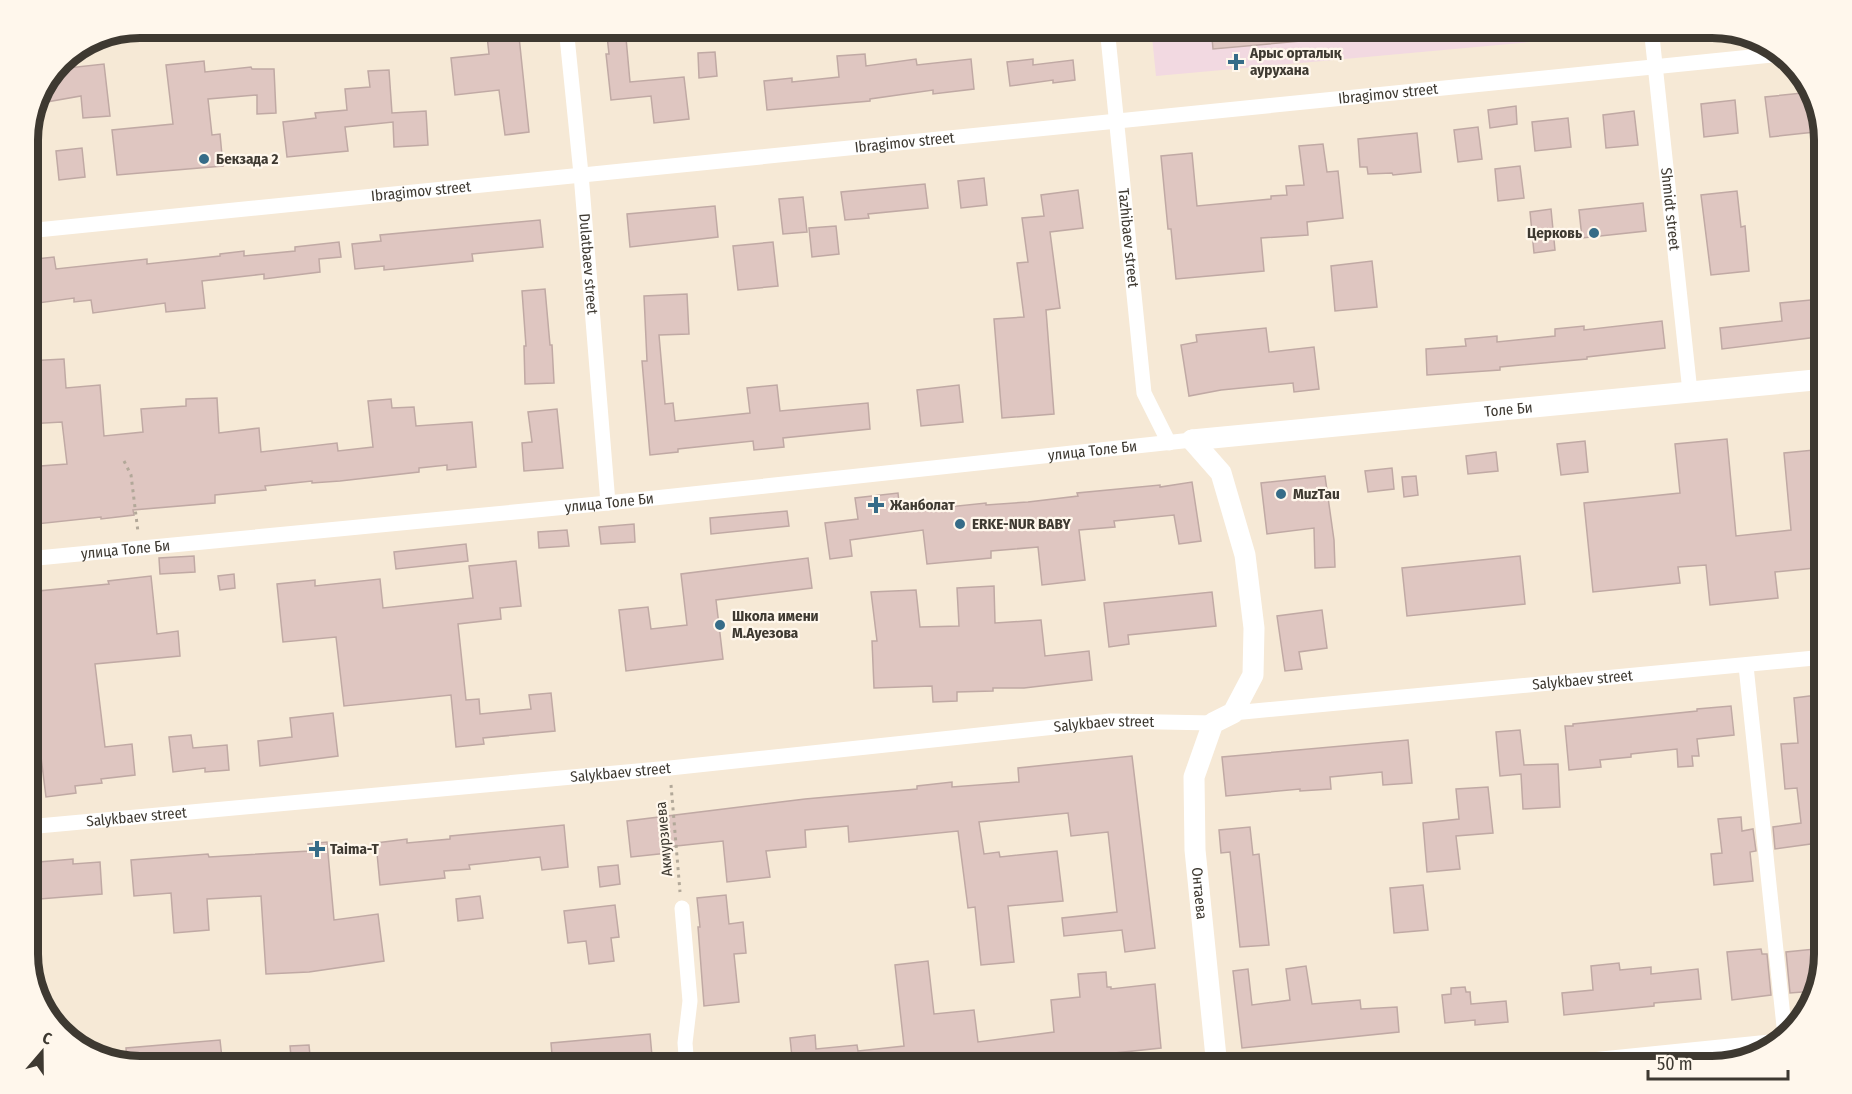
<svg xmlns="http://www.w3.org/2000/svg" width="1852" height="1094" font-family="'Fira Sans Condensed',sans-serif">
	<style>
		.medical { fill: #f2d9e1 }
		.building { fill: #dfc6c1; stroke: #c0a9a4; stroke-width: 1.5 }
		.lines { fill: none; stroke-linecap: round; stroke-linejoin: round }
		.path { stroke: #b2a899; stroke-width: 3; stroke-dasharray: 3 4.5; stroke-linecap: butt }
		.street { stroke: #fff; stroke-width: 15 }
		.secondary { stroke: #fff; stroke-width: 21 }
		.poi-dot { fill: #366c88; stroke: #fff7ec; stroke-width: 2 }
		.labels { text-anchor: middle; stroke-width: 4.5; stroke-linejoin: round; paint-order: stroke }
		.poi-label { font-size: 15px; font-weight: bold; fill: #3e3931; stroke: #fff7ec; text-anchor: start }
		.street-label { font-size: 15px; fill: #3e3931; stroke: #fff7ec }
		.rim { fill: none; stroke: #3e3931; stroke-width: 8 }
	</style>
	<rect width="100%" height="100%" fill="#f6e9d6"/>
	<path class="medical" d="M1151 27H1629L1630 33 1156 76Z"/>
	<g class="building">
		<path d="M486 27H518L529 132 505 135 499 90 455 95 451 58 489 54Z"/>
		<path d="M606 27H625L630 82 684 77 689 119 654 123 651 96 611 100 606 54H609Z"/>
		<path d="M1211 27H1334V38L1213 49Z"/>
		<path d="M715 52 717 76 699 78 698 53Z"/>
		<path d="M865 54 866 66 916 59 917 65 971 59 974 89 933 94V90L870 99V101L767 110 764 81 792 78V82L839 77 837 56Z"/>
		<path d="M66 56 68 68 104 64 110 116 83 118 81 96 41 103 60 60Z"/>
		<path d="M1033 59V65L1073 60 1075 80 1053 83V80L1010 86 1007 62Z"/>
		<path d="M204 61 205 72 251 67 252 69H274L276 113 257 114V95L208 99 212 135 220 134 223 166 117 175 112 130 173 124 166 65Z"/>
		<path d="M389 70 392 113 426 111 428 145 394 147 393 122 345 127 348 151 287 157 283 122 316 118 315 113 347 110 345 89 370 87 368 71Z"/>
		<path d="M1812 92 1824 131 1770 137 1765 97Z"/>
		<path d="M1735 100 1738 133 1704 137 1701 104Z"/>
		<path d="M1516 106 1517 124 1490 128 1488 110Z"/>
		<path d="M1634 111 1638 145 1606 148 1603 115Z"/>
		<path d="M1568 118 1571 147 1535 151 1532 122Z"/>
		<path d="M1478 127 1482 159 1458 162 1454 130Z"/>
		<path d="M1417 133 1421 172 1393 175 1392 173 1368 174 1367 167H1360L1358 139Z"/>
		<path d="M1323 144 1327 172 1338 171 1343 218 1307 222 1308 235 1261 238 1264 271 1176 279 1171 229H1168L1161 156 1192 153 1197 206 1271 199V196L1287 195 1286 186 1304 185 1299 146Z"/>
		<path d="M82 148 85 177 59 180 56 151Z"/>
		<path d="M1520 166 1524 198 1498 201 1495 169Z"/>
		<path d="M984 178 987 205 961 208 958 181Z"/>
		<path d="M925 184 928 208 868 214 869 218 845 220 841 192Z"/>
		<path d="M1078 190 1083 228 1050 232 1060 308 1046 310 1054 414 1002 418 994 319 1024 317 1017 263 1028 262 1022 218 1044 216 1041 195Z"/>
		<path d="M1737 191 1741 227 1745 226 1749 271 1711 275 1701 195Z"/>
		<path d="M803 197 807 232 783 234 779 199Z"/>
		<path d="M1643 203 1646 231 1582 238 1579 210Z"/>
		<path d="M715 206 718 237 630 247 627 214Z"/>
		<path d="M1551 209 1555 250 1534 253 1530 212Z"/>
		<path d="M540 220 543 247 472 254 473 261 384 270V266L355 269 352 244 381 241 380 235Z"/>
		<path d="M836 226 839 254 812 257 809 228Z"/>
		<path d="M339 242 341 257 319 259 320 272 264 279V274L202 281 205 308 166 312 165 303 93 313 91 300 74 302V298L31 304 27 260 54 257 56 269 147 259V264L220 256V254L244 251V256L295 251V247Z"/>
		<path d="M773 242 778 286 738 290 733 246Z"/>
		<path d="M1372 261 1377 307 1335 311 1331 266Z"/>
		<path d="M545 289 550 345H552L554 383 525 384 524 346H526L522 291Z"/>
		<path d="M687 294 689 334 659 335 665 404 673 403 675 421 750 413 747 388 777 385 780 411 868 403 870 429 783 438 784 447 754 450 753 441 678 449V452L650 455 642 361H647L644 296Z"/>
		<path d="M1821 299 1825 336 1722 349 1720 328 1782 321 1780 303Z"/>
		<path d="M1662 321 1665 348 1587 357V359L1500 367V370L1427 375 1426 349 1466 346 1465 339 1497 336V342L1555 336V329L1584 326V330Z"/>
		<path d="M1266 328 1269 352 1314 347 1319 389 1294 392 1293 383 1221 390 1189 396 1181 345 1197 342 1196 335Z"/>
		<path d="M64 359 66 388 100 385 104 436 143 432 141 409 186 406V399L217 398 219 433 259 428 261 452 337 443 338 451 373 447 368 401 391 399 392 408 414 407 416 426 472 422 476 467 447 470V465L419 468V472L340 481 312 483V481L265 486 266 490 215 495V503L133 510 134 515 101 519V517L27 525V467L67 464 62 422 27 424V361Z"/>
		<path d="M959 385 963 422 921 426 917 390Z"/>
		<path d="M557 409 563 468 524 471 522 443 532 442 528 412Z"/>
		<path d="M1727 439 1736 536 1791 530 1784 453 1814 450 1822 534H1825V567L1775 572 1778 598 1710 605 1706 565 1678 567 1680 583 1593 592 1584 503 1680 493 1675 444Z"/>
		<path d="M1585 441 1588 472 1561 475 1557 444Z"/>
		<path d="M1496 452 1498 471 1468 474 1466 456Z"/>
		<path d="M1392 468 1394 489 1368 492 1365 471Z"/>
		<path d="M1325 476 1334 540 1335 567 1315 568 1314 528 1267 534 1261 483Z"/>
		<path d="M1416 476 1418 495 1404 497 1402 477Z"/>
		<path d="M1192 482 1201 541 1179 544 1174 515 1114 521 1115 527 1079 530 1085 580 1042 585 1038 547 991 551V558L927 564 923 530 850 540 852 556 830 559 825 523 858 519 855 498 898 493 900 512 986 503V505L1028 502 1078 496 1077 493 1160 485V487Z"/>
		<path d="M787 511 789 526 711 534 710 518Z"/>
		<path d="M634 524 635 542 601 544 599 527Z"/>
		<path d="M567 530 569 546 539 548 538 532Z"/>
		<path d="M466 544 468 561 396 569 394 552Z"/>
		<path d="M194 556 195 572 160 574 159 558Z"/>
		<path d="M1520 556 1525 604 1407 616 1402 568Z"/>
		<path d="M808 558 812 588 716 600 723 659 626 671 619 610 648 607 651 629 687 625 681 574Z"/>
		<path d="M516 561 521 606 500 608 501 619 458 624 466 700 479 699 480 714 531 709 529 695 551 693 555 731 483 738 484 744 456 747 451 695 344 706 336 637 283 642 277 584 315 580V586L380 579 383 608 473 598 469 566Z"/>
		<path d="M234 574 235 588 220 590 218 576Z"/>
		<path d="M151 576 157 634 178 631 180 656 95 664 105 747 132 744 135 775 101 779 102 783 75 786 76 793 46 797 33 693 32 677 37 676 28 592 109 584 108 581Z"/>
		<path d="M994 586 995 623 1041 620 1045 656 1089 651 1092 680 1024 688H993V691L957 692V701L933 702 932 686 874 688 872 641H877L871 592 916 590 920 627 959 626 957 588Z"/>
		<path d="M1212 592 1216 626 1128 635 1129 644 1109 647 1104 603Z"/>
		<path d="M1322 610 1327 648 1299 652 1302 669 1285 671 1277 616Z"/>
		<path d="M1817 695 1821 739 1825 738V842L1775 849 1773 827 1801 823 1797 788 1785 789 1781 744 1798 743 1794 698Z"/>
		<path d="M1731 706 1734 735 1697 739 1699 756H1692L1693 766 1678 767 1677 749 1631 754V757L1600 760 1601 767 1569 770 1565 726H1573V724L1697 711V709Z"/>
		<path d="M333 713 338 756 260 766 258 741 292 737 290 718Z"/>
		<path d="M1520 730 1524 765 1558 764 1560 807 1523 809 1521 774 1500 776 1496 732Z"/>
		<path d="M191 735 193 748 227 745 229 770 205 772V768L173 772 169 737Z"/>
		<path d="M1408 740 1412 783 1383 785 1382 772 1330 777 1331 789 1300 791V789L1226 796 1222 757Z"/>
		<path d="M1132 756 1155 948 1125 952 1122 930 1064 936 1062 918 1117 912 1108 832 1071 836 1068 813 979 822 984 854 999 852 1000 857 1057 851 1063 901 1008 906 1014 962 981 965 975 907 968 908 958 831 849 842 848 826 805 830 806 847 766 851 770 877 727 882 723 841 667 847 668 853 631 857 627 821 805 799 917 789V786L952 782V787L1019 782 1018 768Z"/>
		<path d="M1488 787 1493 833 1456 836 1460 869 1427 872 1423 823 1459 819 1456 789Z"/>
		<path d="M1741 817 1742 831 1753 829 1756 851 1750 852 1753 881 1714 885 1711 854 1722 853 1718 819Z"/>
		<path d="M564 825 568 867 542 870 540 857 469 865 470 869 444 871 445 878 380 885 376 843 407 839V843L450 839V836Z"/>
		<path d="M1250 827 1253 855 1259 854 1269 945 1240 947 1230 852 1221 853 1219 830Z"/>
		<path d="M327 842 334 920 378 914 384 961 309 972 266 974 261 896 207 899 209 930 174 933 171 893 134 896 131 860 208 854 209 857 309 851 308 844Z"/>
		<path d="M73 859V864L100 862 102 894 27 900V863Z"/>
		<path d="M618 865 620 884 600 887 598 867Z"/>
		<path d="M1423 885 1428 930 1394 933 1390 888Z"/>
		<path d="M726 895 729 924 743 922 746 953 734 954 739 1002 704 1006 698 927H700L697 898Z"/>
		<path d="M480 896 483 918 458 921 456 899Z"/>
		<path d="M615 905 619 937 611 938 614 961 589 964 586 941 568 943 564 911Z"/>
		<path d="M1761 949 1762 954H1767L1771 995 1732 1000 1727 952Z"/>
		<path d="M1815 949 1818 981 1815 991 1790 993 1786 952Z"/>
		<path d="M928 961 934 1014 974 1010 978 1042 1054 1032 1051 1000 1080 997 1078 974 1106 972 1107 987H1111V989L1155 984 1161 1048 1115 1053 1116 1058 1031 1067H975L972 1053 939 1057 940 1067H793L790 1038 815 1035 816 1049 857 1045 858 1051 904 1046 895 965Z"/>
		<path d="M1619 963 1620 970 1651 967V974L1698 969 1701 999 1654 1003V1006L1564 1015 1562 993 1593 990 1591 966Z"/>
		<path d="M1306 966 1312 1004 1360 1000 1361 1009 1397 1007 1399 1032 1242 1048 1233 971 1248 969 1252 1005 1290 1000 1286 969Z"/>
		<path d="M1465 987 1466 992H1470L1471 1004 1506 1001 1508 1022 1475 1025V1020L1445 1023 1442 995 1451 994V988Z"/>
		<path d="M650 1034 653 1067H553L551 1043Z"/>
		<path d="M220 1040 223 1067H139L127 1064 126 1048Z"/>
		<path d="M309 1045 311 1067H292L290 1046Z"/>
	</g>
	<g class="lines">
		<g class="path">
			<path d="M124 461 131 475 138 532"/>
			<path d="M671 785 680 892"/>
		</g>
		<g class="street">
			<path id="s1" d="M566 27 581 174 608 503"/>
			<path id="s2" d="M1107 27 1144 393 1169 443"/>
			<path id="s3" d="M1651 27 1690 392"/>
			<path id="s4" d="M27 231 1781 54"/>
			<path id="s5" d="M27 559 608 503 1192 440"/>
			<path d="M1746 666 1785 1036"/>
			<path id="s6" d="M1233 713 1825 657"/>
			<path id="s7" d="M27 827 670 768 1111 721 1213 723"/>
			<path d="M682 908 690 1001 685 1043 687 1067"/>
			<path d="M1523 1067 1780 1041"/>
		</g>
		<g class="secondary">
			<path id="s8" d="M1192 440 1221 473 1245 555 1254 628 1253 675 1233 713 1213 723 1194 777 1195 850 1217 1067"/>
			<path id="s9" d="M1192 440 1825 379"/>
		</g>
	</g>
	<g class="poi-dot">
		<path d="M1233 53h6v6h6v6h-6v6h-6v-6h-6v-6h6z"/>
		<circle cx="204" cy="159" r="6"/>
		<circle cx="1594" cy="233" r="6"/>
		<circle cx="1281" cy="494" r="6"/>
		<path d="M873 496h6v6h6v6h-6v6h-6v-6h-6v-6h6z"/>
		<circle cx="960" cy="524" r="6"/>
		<circle cx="720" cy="625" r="6"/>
		<path d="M314 840h6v6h6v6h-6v6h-6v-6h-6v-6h6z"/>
	</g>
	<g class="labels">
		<g class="poi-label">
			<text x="1250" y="58">Арыс орталық<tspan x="1250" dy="17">аурухана</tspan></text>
			<text x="216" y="164">Бекзада 2</text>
			<text x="1582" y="238" text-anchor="end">Церковь</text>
			<text x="1293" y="499">MuzTau</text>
			<text x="890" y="510">Жанболат</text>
			<text x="972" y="529">ERKE-NUR BABY</text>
			<text x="732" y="621">Школа имени<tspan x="732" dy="17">М.Ауезова</tspan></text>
			<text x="330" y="854">Taima-T</text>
		</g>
		<g class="street-label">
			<text dy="5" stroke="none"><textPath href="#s4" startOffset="1368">Ibragimov street</textPath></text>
			<text dy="5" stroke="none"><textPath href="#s4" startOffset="882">Ibragimov street</textPath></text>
			<text dy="5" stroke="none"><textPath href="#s4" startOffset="396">Ibragimov street</textPath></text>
			<text dy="5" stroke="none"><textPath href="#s3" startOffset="183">Shmidt street</textPath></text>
			<text dy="5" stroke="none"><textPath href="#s2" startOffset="212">Tazhibaev street</textPath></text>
			<text dy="5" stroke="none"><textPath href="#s1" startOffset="238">Dulatbaev street</textPath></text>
			<text dy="5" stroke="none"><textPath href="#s9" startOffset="318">Толе Би</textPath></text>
			<text dy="5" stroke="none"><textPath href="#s5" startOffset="1071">улица Толе Би</textPath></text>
			<text dy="5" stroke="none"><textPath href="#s5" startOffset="585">улица Толе Би</textPath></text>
			<text dy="5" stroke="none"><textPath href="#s5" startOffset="99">улица Толе Би</textPath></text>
			<text dy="5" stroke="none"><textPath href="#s6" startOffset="351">Salykbaev street</textPath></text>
			<text dy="5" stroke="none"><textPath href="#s7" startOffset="1082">Salykbaev street</textPath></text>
			<text dy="5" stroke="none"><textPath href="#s7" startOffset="596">Salykbaev street</textPath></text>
			<text dy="5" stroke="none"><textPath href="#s7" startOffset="110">Salykbaev street</textPath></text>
			<text transform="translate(664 839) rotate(-95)" y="5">Акмурзиева</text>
			<text dy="5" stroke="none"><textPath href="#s8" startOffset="489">Онтаева</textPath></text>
		</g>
	</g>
	<path d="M0 0H1852V1094H0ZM140 38H1712A102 102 0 0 1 1814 140V954A102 102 0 0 1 1712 1056H140A102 102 0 0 1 38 954V140A102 102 0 0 1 140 38Z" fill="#fff7ec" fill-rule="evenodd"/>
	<path class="rim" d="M140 38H1712A102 102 0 0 1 1814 140V954A102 102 0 0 1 1712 1056H140A102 102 0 0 1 38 954V140A102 102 0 0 1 140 38Z"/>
	<g transform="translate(42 1052) rotate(20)" stroke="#fff7ec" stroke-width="4.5" paint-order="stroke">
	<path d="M0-4.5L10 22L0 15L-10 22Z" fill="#3e3931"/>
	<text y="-9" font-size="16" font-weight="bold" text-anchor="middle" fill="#3e3931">С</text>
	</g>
	<path d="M1648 1070v9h140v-9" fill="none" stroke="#3e3931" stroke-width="3"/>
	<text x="1657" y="1070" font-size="18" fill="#3e3931" stroke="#fff7ec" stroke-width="4.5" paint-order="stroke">50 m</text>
</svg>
